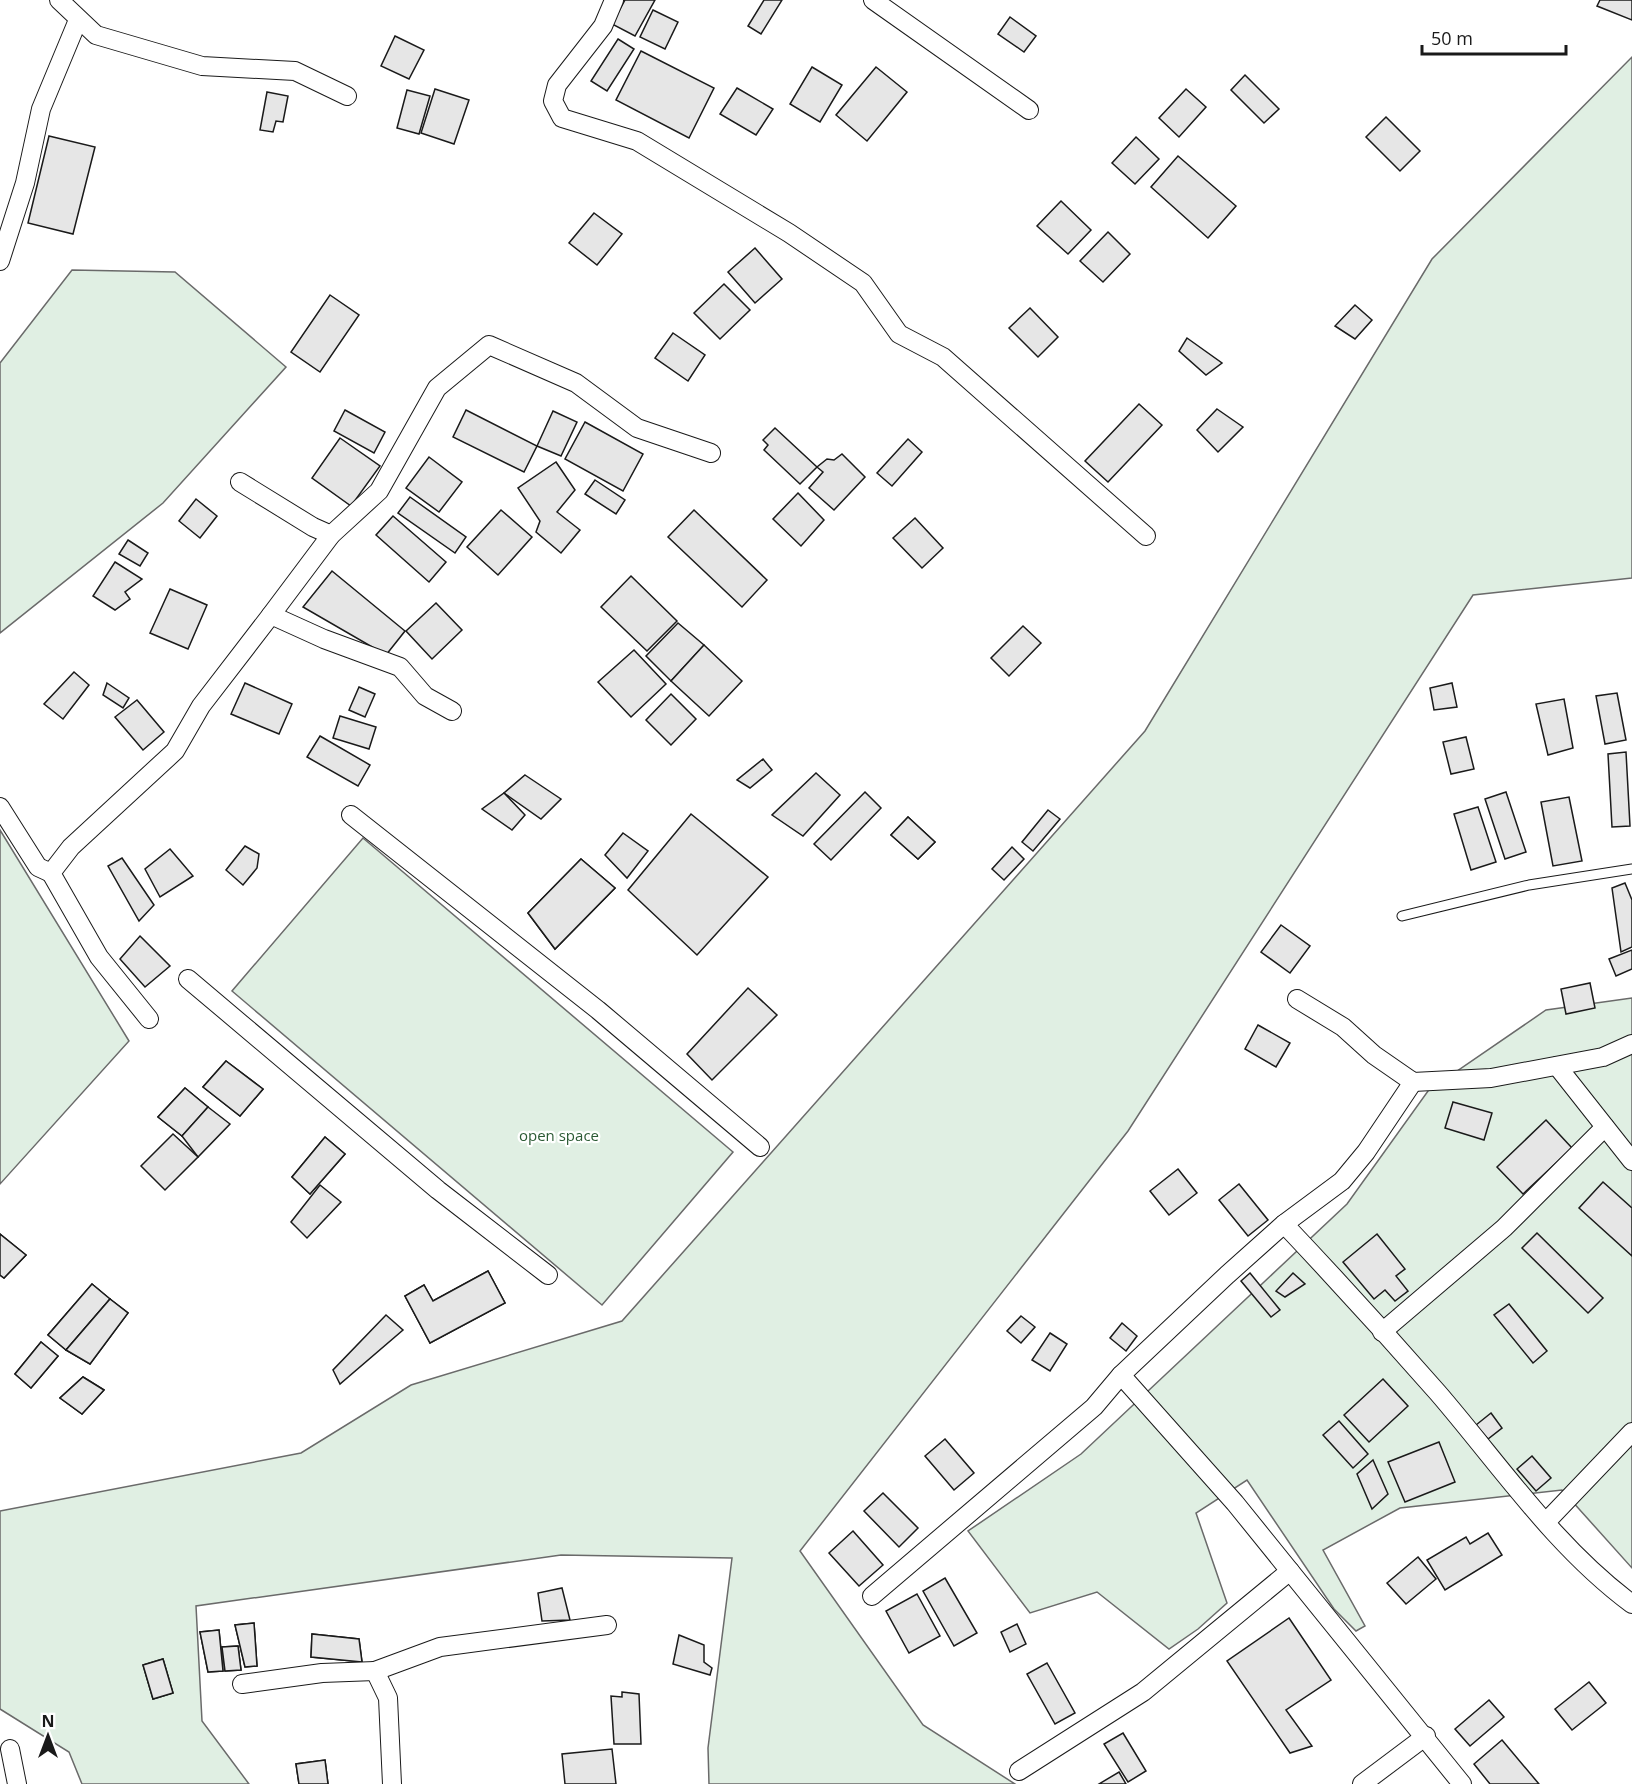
<svg xmlns="http://www.w3.org/2000/svg" width="1632" height="1784" font-family="'Open Sans',sans-serif">
	<style>
		.green { fill: #e0efe3; stroke: #6a6a6a; stroke-width: 1.5 }
		.building { fill: #e6e6e6; stroke: #1a1a1a; stroke-width: 1.5 }
		.lines { fill: none; stroke-linecap: round; stroke-linejoin: round }
		.service-casing { stroke: #1a1a1a; stroke-width: 11 }
		.minor-casing { stroke: #1a1a1a; stroke-width: 20 }
		.service { stroke: #fff; stroke-width: 9 }
		.minor { stroke: #fff; stroke-width: 18 }
		.labels { text-anchor: middle; stroke-width: 4.5; stroke-linejoin: round; paint-order: stroke }
		.park-label { font-size: 15px; fill: #2b5a34; stroke: #fff }
	</style>
	<rect width="100%" height="100%" fill="#fff"/>
	<g class="green">
		<path d="M1632 57V578L1473 595 1128 1131 800 1551 923 1725 1015 1784H709L708 1748 732 1558 561 1555 196 1606 202 1721 249 1784H82L69 1752 0 1709V1511L301 1453 411 1385 622 1321 1145 731 1432 259Z"/>
		<path d="M72 270 175 272 286 367 163 503 0 633V363Z"/>
		<path d="M0 830 129 1041 0 1184Z"/>
		<path d="M363 838 733 1152 602 1305 232 991Z"/>
		<path d="M1632 998V1568L1562 1490 1400 1508 1323 1550 1365 1626 1356 1631 1334 1609 1247 1480 1196 1513 1227 1603 1198 1629 1169 1649 1097 1592 1030 1613 968 1531 1081 1454 1347 1204 1428 1091 1546 1010Z"/>
	</g>
	<g class="building">
		<path d="M625 0H655L635 36 612 24Z"/>
		<path d="M764 0H782L761 34 748 26Z"/>
		<path d="M1600 0H1632V20L1597 6Z"/>
		<path d="M653 10 678 22 665 49 640 37Z"/>
		<path d="M1010 17 1036 36 1024 52 998 34Z"/>
		<path d="M395 36 424 50 409 79 381 66Z"/>
		<path d="M618 39 634 49 607 91 591 81Z"/>
		<path d="M641 51 714 88 689 138 616 100Z"/>
		<path d="M812 67 842 85 820 122 790 104Z"/>
		<path d="M876 67 907 92 867 141 836 115Z"/>
		<path d="M1245 75 1279 109 1264 123 1231 90Z"/>
		<path d="M737 88 773 109 756 135 720 114Z"/>
		<path d="M435 89 469 100 454 144 421 133Z"/>
		<path d="M1186 89 1206 107 1179 137 1159 118Z"/>
		<path d="M407 90 430 96 419 134 397 128Z"/>
		<path d="M267 92 288 96 283 122 276 121 273 132 260 130Z"/>
		<path d="M1386 117 1420 151 1400 171 1366 137Z"/>
		<path d="M49 136 95 147 73 234 28 223Z"/>
		<path d="M1136 137 1159 159 1135 184 1112 163Z"/>
		<path d="M1178 156 1236 206 1208 238 1151 187Z"/>
		<path d="M1061 201 1091 230 1068 254 1037 226Z"/>
		<path d="M594 213 622 234 597 265 569 243Z"/>
		<path d="M1108 232 1130 254 1103 282 1080 261Z"/>
		<path d="M755 248 782 279 755 303 728 272Z"/>
		<path d="M724 284 750 310 720 339 694 313Z"/>
		<path d="M330 295 359 315 320 372 291 352Z"/>
		<path d="M1355 305 1372 320 1355 339 1335 326Z"/>
		<path d="M1030 308 1058 337 1038 357 1009 328Z"/>
		<path d="M673 333 705 355 688 381 655 358Z"/>
		<path d="M1187 338 1222 363 1206 375 1179 351Z"/>
		<path d="M1139 404 1162 425 1108 482 1085 461Z"/>
		<path d="M1217 409 1243 427 1218 452 1197 430Z"/>
		<path d="M345 410 385 432 374 453 334 431Z"/>
		<path d="M466 410 537 446 524 472 453 437Z"/>
		<path d="M553 411 577 422 561 456 537 446Z"/>
		<path d="M585 422 643 454 623 491 565 459Z"/>
		<path d="M775 428 817 467 800 484 764 450 768 445 763 440Z"/>
		<path d="M340 438 380 466 351 506 312 478Z"/>
		<path d="M908 439 922 452 892 486 877 473Z"/>
		<path d="M842 454 865 477 834 510 809 488 823 472 817 467 827 459 834 460Z"/>
		<path d="M429 457 462 482 439 512 406 488Z"/>
		<path d="M556 462 575 490 557 512 580 530 561 553 536 532 540 521 518 488Z"/>
		<path d="M595 480 625 500 616 514 585 494Z"/>
		<path d="M798 493 824 520 801 546 773 519Z"/>
		<path d="M410 497 466 537 455 553 398 513Z"/>
		<path d="M196 499 217 516 200 538 179 521Z"/>
		<path d="M501 510 532 537 498 575 467 547Z"/>
		<path d="M694 510 767 580 742 607 668 537Z"/>
		<path d="M393 516 446 562 429 582 376 535Z"/>
		<path d="M915 518 943 548 922 568 893 538Z"/>
		<path d="M128 540 148 553 140 566 119 554Z"/>
		<path d="M115 562 142 579 125 592 130 599 115 610 93 596Z"/>
		<path d="M332 571 405 631 386 655 303 607Z"/>
		<path d="M631 576 677 621 647 651 601 607Z"/>
		<path d="M170 589 207 605 188 649 150 633Z"/>
		<path d="M436 603 462 630 432 659 406 631Z"/>
		<path d="M678 623 704 645 671 681 646 656Z"/>
		<path d="M1023 626 1041 643 1009 676 991 658Z"/>
		<path d="M704 645 742 681 709 716 671 681Z"/>
		<path d="M634 650 666 684 631 717 598 682Z"/>
		<path d="M74 672 89 685 63 719 44 704Z"/>
		<path d="M107 683 129 698 123 708 103 695Z"/>
		<path d="M245 683 292 704 279 734 231 714Z"/>
		<path d="M1452 683 1457 707 1434 710 1430 688Z"/>
		<path d="M359 687 375 694 365 717 349 710Z"/>
		<path d="M1617 693 1626 740 1605 744 1596 696Z"/>
		<path d="M671 694 696 719 671 745 646 720Z"/>
		<path d="M1564 699 1573 748 1548 755 1536 704Z"/>
		<path d="M137 700 164 732 143 750 115 717Z"/>
		<path d="M340 716 376 727 369 749 333 738Z"/>
		<path d="M320 736 370 765 358 786 307 757Z"/>
		<path d="M1466 737 1474 769 1451 774 1443 742Z"/>
		<path d="M1626 752 1630 826 1612 827 1608 754Z"/>
		<path d="M763 759 772 770 750 788 737 780Z"/>
		<path d="M816 773 840 795 803 836 772 815Z"/>
		<path d="M525 775 561 799 541 819 504 793Z"/>
		<path d="M865 792 881 808 831 860 814 844Z"/>
		<path d="M1506 792 1526 852 1505 859 1485 799Z"/>
		<path d="M504 793 525 815 512 830 482 809Z"/>
		<path d="M1569 797 1582 861 1553 866 1541 802Z"/>
		<path d="M1478 807 1496 862 1471 870 1454 814Z"/>
		<path d="M1048 810 1060 819 1033 851 1022 842Z"/>
		<path d="M691 814 768 877 697 955 628 890Z"/>
		<path d="M908 817 935 842 918 859 891 835Z"/>
		<path d="M908 817 935 842 918 859 891 835Z"/>
		<path d="M623 833 648 851 627 878 605 855Z"/>
		<path d="M245 846 259 854 257 868 243 885 226 870Z"/>
		<path d="M1012 847 1024 859 1004 880 992 869Z"/>
		<path d="M170 849 193 876 160 897 145 869Z"/>
		<path d="M122 858 154 905 139 921 108 866Z"/>
		<path d="M581 859 615 888 555 949 528 913Z"/>
		<path d="M581 859 615 888 555 949 528 913Z"/>
		<path d="M1625 883 1632 900V947L1621 952 1612 888Z"/>
		<path d="M1281 925 1310 946 1290 973 1261 952Z"/>
		<path d="M140 936 170 966 145 987 120 959Z"/>
		<path d="M1632 950V969L1616 976 1609 959Z"/>
		<path d="M1590 983 1595 1008 1566 1014 1561 989Z"/>
		<path d="M748 988 777 1015 712 1080 687 1054Z"/>
		<path d="M1258 1025 1290 1043 1276 1067 1245 1049Z"/>
		<path d="M226 1061 263 1089 240 1116 203 1087Z"/>
		<path d="M226 1061 263 1089 240 1116 203 1087Z"/>
		<path d="M185 1088 208 1107 182 1136 158 1117Z"/>
		<path d="M185 1088 208 1107 182 1136 158 1117Z"/>
		<path d="M1453 1102 1492 1113 1484 1140 1445 1128Z"/>
		<path d="M208 1107 230 1124 198 1157 182 1136Z"/>
		<path d="M1546 1120 1572 1148 1523 1194 1497 1167Z"/>
		<path d="M173 1134 198 1157 165 1190 141 1166Z"/>
		<path d="M325 1137 345 1154 310 1194 292 1177Z"/>
		<path d="M325 1137 345 1154 310 1194 292 1177Z"/>
		<path d="M1178 1169 1197 1193 1169 1215 1150 1191Z"/>
		<path d="M1603 1182 1632 1208V1256L1579 1208Z"/>
		<path d="M1239 1184 1268 1220 1248 1236 1219 1200Z"/>
		<path d="M320 1185 341 1202 307 1238 291 1222Z"/>
		<path d="M1537 1233 1603 1298 1588 1313 1522 1248Z"/>
		<path d="M0 1234 26 1255 4 1278 0 1275Z"/>
		<path d="M0 1234 26 1255 4 1278 0 1275Z"/>
		<path d="M1377 1234 1405 1269 1396 1276 1408 1291 1395 1301 1385 1290 1374 1299 1343 1262Z"/>
		<path d="M488 1271 505 1303 430 1343 405 1296 424 1285 433 1301Z"/>
		<path d="M488 1271 505 1303 430 1343 405 1296 424 1285 433 1301Z"/>
		<path d="M1250 1273 1280 1310 1271 1317 1241 1281Z"/>
		<path d="M1293 1273 1305 1284 1285 1297 1276 1291Z"/>
		<path d="M92 1284 110 1299 66 1350 48 1335Z"/>
		<path d="M92 1284 110 1299 66 1350 48 1335Z"/>
		<path d="M110 1299 128 1313 90 1364 66 1350Z"/>
		<path d="M110 1299 128 1313 90 1364 66 1350Z"/>
		<path d="M1509 1304 1547 1351 1533 1363 1494 1315Z"/>
		<path d="M386 1315 403 1330 340 1384 333 1370Z"/>
		<path d="M1021 1316 1035 1327 1021 1343 1007 1331Z"/>
		<path d="M1122 1323 1137 1336 1126 1351 1110 1338Z"/>
		<path d="M1050 1333 1067 1344 1050 1371 1032 1360Z"/>
		<path d="M41 1342 58 1356 31 1388 15 1374Z"/>
		<path d="M41 1342 58 1356 31 1388 15 1374Z"/>
		<path d="M83 1377 104 1390 82 1414 60 1398Z"/>
		<path d="M83 1377 104 1390 82 1414 60 1398Z"/>
		<path d="M1383 1379 1408 1406 1369 1442 1344 1415Z"/>
		<path d="M1491 1413 1502 1428 1488 1439 1476 1425Z"/>
		<path d="M1339 1421 1368 1454 1353 1468 1323 1435Z"/>
		<path d="M945 1439 974 1473 954 1490 925 1456Z"/>
		<path d="M1439 1442 1455 1482 1405 1502 1388 1462Z"/>
		<path d="M1532 1456 1551 1478 1536 1491 1517 1469Z"/>
		<path d="M1373 1460 1388 1494 1372 1509 1357 1474Z"/>
		<path d="M883 1493 918 1528 899 1547 864 1511Z"/>
		<path d="M853 1531 883 1565 859 1586 829 1553Z"/>
		<path d="M1488 1533 1502 1555 1445 1590 1427 1560 1466 1537 1470 1544Z"/>
		<path d="M1418 1557 1436 1579 1406 1604 1387 1583Z"/>
		<path d="M945 1578 977 1633 954 1646 923 1591Z"/>
		<path d="M562 1588 570 1620 542 1621 538 1593Z"/>
		<path d="M917 1594 940 1636 909 1653 886 1611Z"/>
		<path d="M1289 1618 1331 1680 1286 1710 1312 1746 1290 1753 1227 1661Z"/>
		<path d="M254 1623 257 1666 245 1667 235 1625Z"/>
		<path d="M254 1623 257 1666 245 1667 235 1625Z"/>
		<path d="M1017 1624 1026 1644 1010 1652 1001 1632Z"/>
		<path d="M219 1630 223 1671 208 1672 200 1632Z"/>
		<path d="M219 1630 223 1671 208 1672 200 1632Z"/>
		<path d="M312 1634 359 1639 362 1662 311 1657Z"/>
		<path d="M312 1634 359 1639 362 1662 311 1657Z"/>
		<path d="M679 1635 704 1645V1662L712 1668 710 1675 673 1664Z"/>
		<path d="M238 1646 241 1670 225 1671 222 1647Z"/>
		<path d="M238 1646 241 1670 225 1671 222 1647Z"/>
		<path d="M163 1659 173 1693 153 1699 143 1665Z"/>
		<path d="M163 1659 173 1693 153 1699 143 1665Z"/>
		<path d="M1047 1663 1075 1713 1055 1724 1027 1674Z"/>
		<path d="M1589 1682 1606 1703 1572 1730 1555 1709Z"/>
		<path d="M622 1692 639 1694 641 1744H614L611 1696 622 1697Z"/>
		<path d="M1489 1700 1504 1717 1470 1746 1455 1729Z"/>
		<path d="M1123 1733 1146 1771 1128 1782 1104 1744Z"/>
		<path d="M1502 1740 1539 1784H1490L1474 1764Z"/>
		<path d="M612 1749 616 1784H565L562 1754Z"/>
		<path d="M325 1760 328 1784H299L296 1764Z"/>
		<path d="M325 1760 328 1784H299L296 1764Z"/>
		<path d="M1119 1772 1126 1784H1099Z"/>
	</g>
	<g class="lines">
		<defs>
			<path id="service" d="M1402 916 1529 885 1632 869"/>
			<g id="minor">
				<path d="M59 0 96 35 202 66 295 71 347 96"/>
				<path d="M614 0 603 26 557 85 553 101 562 118 637 141 789 233 863 283 899 334 943 357 1146 536"/>
				<path d="M873 0 1029 110"/>
				<path d="M0 261 25 183 41 109 78 20"/>
				<path d="M240 482 313 527 331 535"/>
				<path d="M452 711 425 696 400 667 324 639 271 615 331 535 379 491 437 388 489 345 576 383 637 428 711 453"/>
				<path d="M0 807 38 867 51 873"/>
				<path d="M351 815 598 1010 760 1147"/>
				<path d="M188 979 438 1190 548 1275"/>
				<path d="M1297 999 1343 1027 1374 1055 1413 1082 1491 1078 1603 1057 1632 1044"/>
				<path d="M149 1019 99 957 51 873 71 847 175 751 201 706 271 615"/>
				<path d="M1557 1066 1632 1161"/>
				<path d="M1284 1224C1336 1279 1388 1336 1438 1393 1500 1465 1555 1547 1632 1604"/>
				<path d="M1382 1332 1504 1228 1605 1127"/>
				<path d="M1121 1375 1235 1503 1462 1784"/>
				<path d="M1547 1521 1632 1432"/>
				<path d="M872 1596 1094 1407 1121 1375 1227 1275 1284 1224 1342 1181 1366 1152 1413 1082"/>
				<path d="M375 1671 440 1647 607 1625"/>
				<path d="M242 1684 322 1673 375 1671 388 1698 392 1784"/>
				<path d="M10 1749 17 1784"/>
				<path d="M1019 1771 1143 1692 1290 1571"/>
				<path d="M1362 1784 1426 1736"/>
			</g>
		</defs>
		<use href="#service" class="service-casing"/>
		<use href="#minor" class="minor-casing"/>
		<use href="#service" class="service"/>
		<use href="#minor" class="minor"/>
	</g>
	<g class="labels">
		<g class="park-label">
			<text x="559" y="1141">open space</text>
		</g>
	</g>
	<g transform="translate(48 1736)" stroke="#ffffff" stroke-width="4.5" paint-order="stroke">
	<path d="M0-4.5L10 22L0 15L-10 22Z" fill="#1a1a1a"/>
	<text y="-9" font-size="16" font-weight="bold" text-anchor="middle" fill="#1a1a1a">N</text>
	</g>
	<path d="M1422 45v9h144v-9" fill="none" stroke="#1a1a1a" stroke-width="3"/>
	<text x="1431" y="45" font-size="18" fill="#1a1a1a" stroke="#ffffff" stroke-width="4.5" paint-order="stroke">50 m</text>
</svg>
